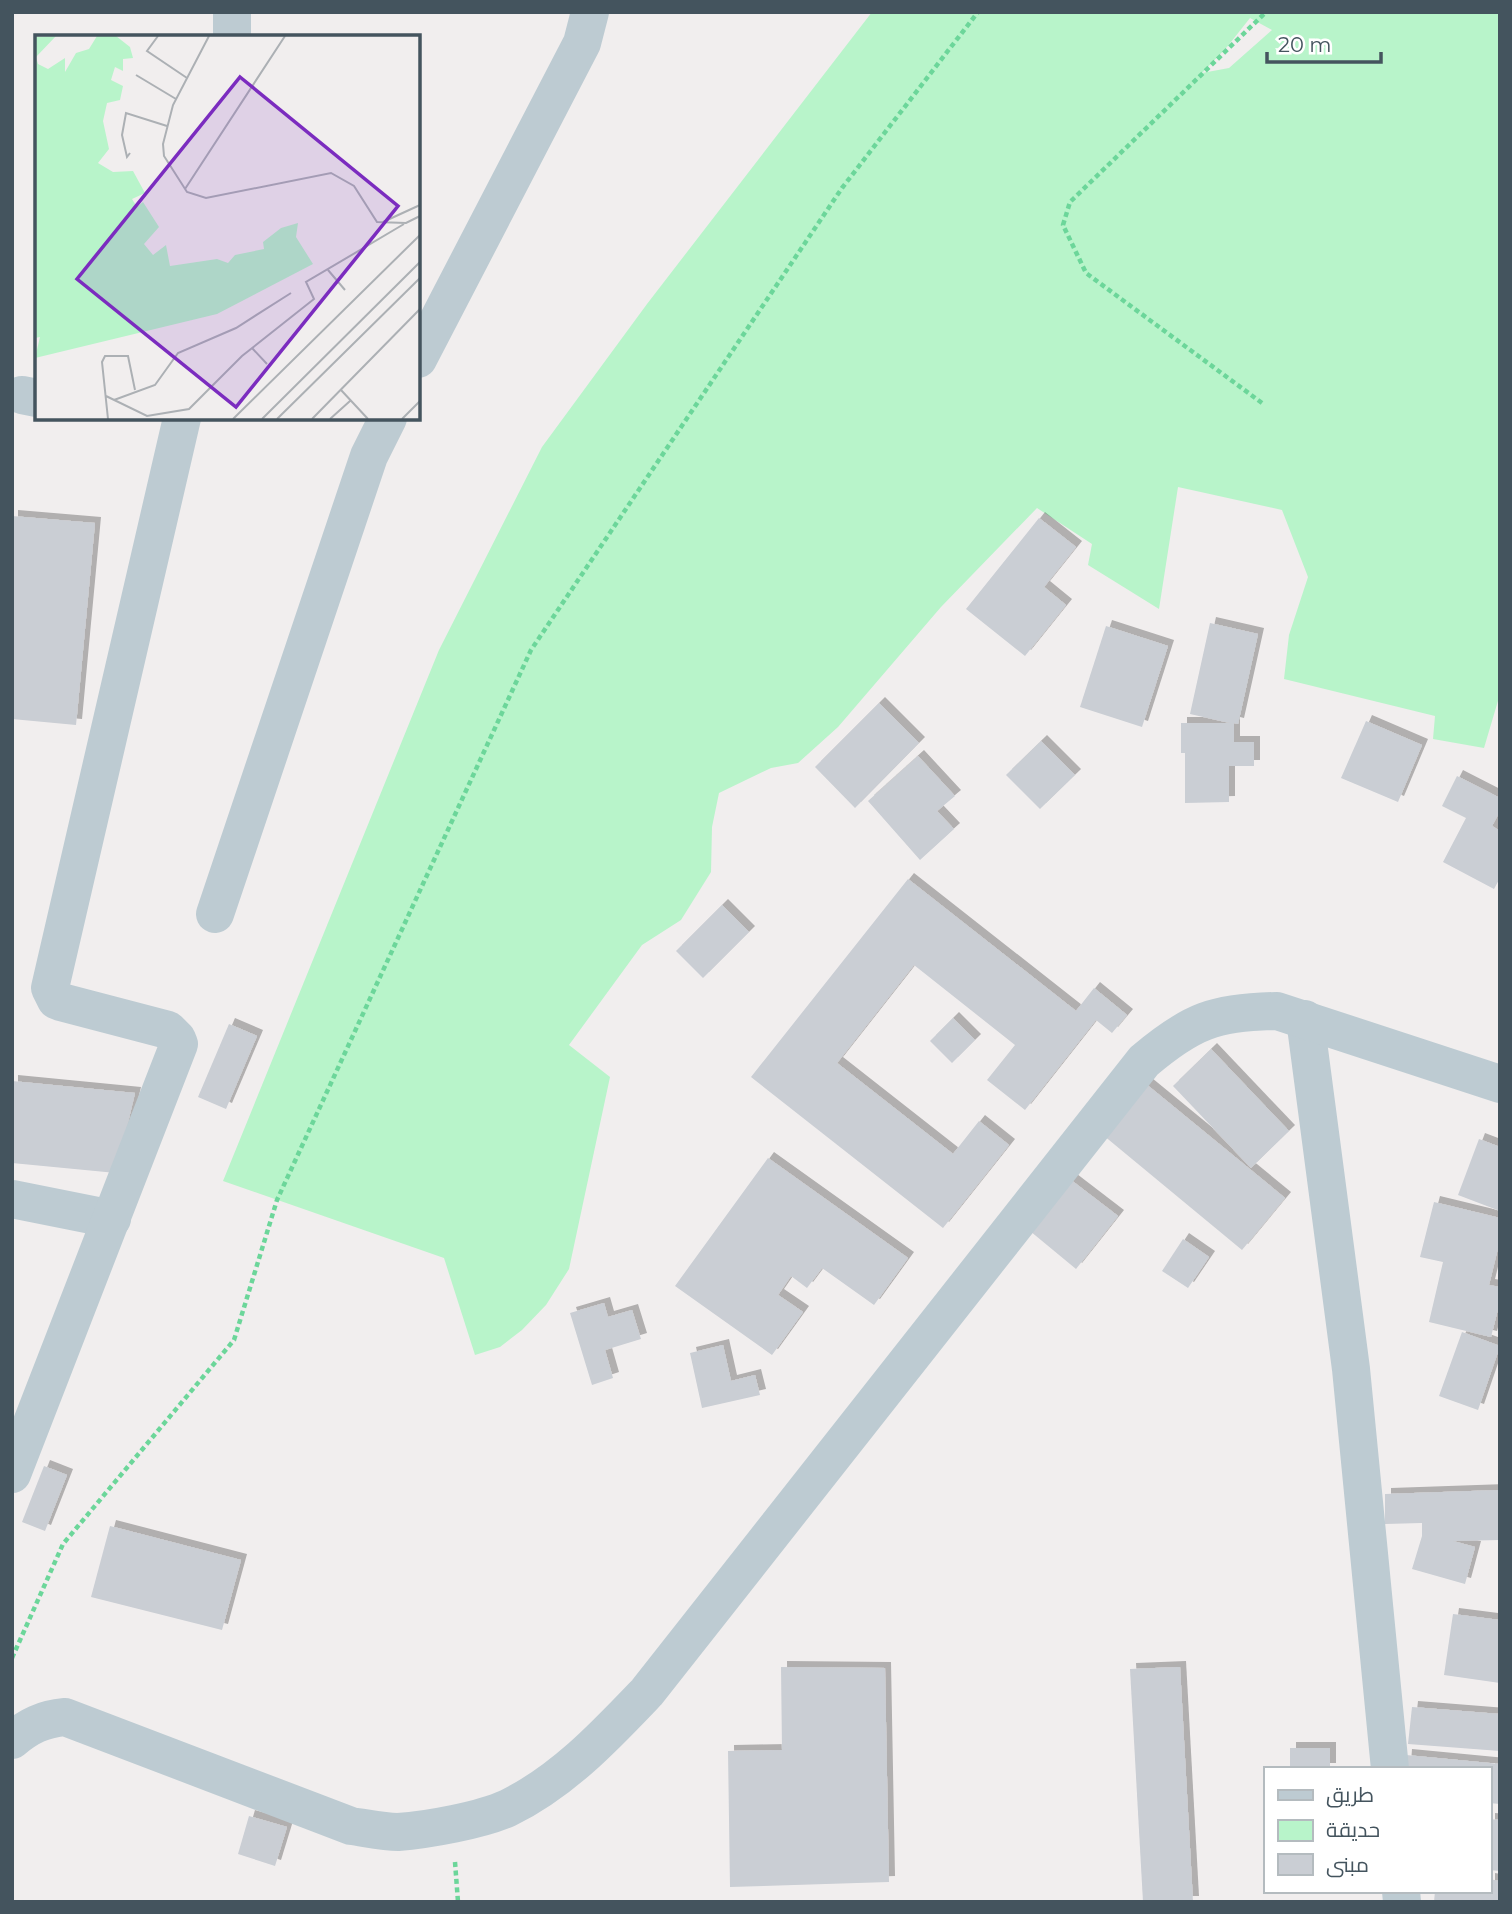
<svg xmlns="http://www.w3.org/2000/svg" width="1512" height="1914" font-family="Montserrat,Cairo,sans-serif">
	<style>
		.green { fill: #b8f4ca; fill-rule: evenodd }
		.building { fill: #caced4; filter: url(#shadow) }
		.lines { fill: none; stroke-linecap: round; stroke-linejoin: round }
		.path { stroke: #6cd69a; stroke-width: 4.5; stroke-dasharray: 5 3.5; stroke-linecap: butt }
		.minor { stroke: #bdcbd2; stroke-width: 38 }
		.inset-road { fill: none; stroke: #acb0b4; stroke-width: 2 }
		.view { fill: #7b2cbf; fill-opacity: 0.15; stroke: #7b2cbf; stroke-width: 3.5 }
		.inset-edge { fill: none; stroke: #44545e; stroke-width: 3.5 }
	</style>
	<defs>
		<filter id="shadow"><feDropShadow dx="6" dy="-6" stdDeviation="0" flood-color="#0004"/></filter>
	</defs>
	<rect width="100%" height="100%" fill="#f1eeee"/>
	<path class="green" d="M872 12H1500V694L1484 748 1433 739 1435 716 1284 679 1289 635 1308 577 1282 510 1178 487 1159 609 1088 565 1092 544 1037 508 941 607 838 727 798 763 771 768 719 793 712 827 711 872 681 920 642 945 569 1045 610 1077 569 1269 546 1305 522 1330 500 1347 475 1355 444 1258 223 1181 439 650 542 447 647 304ZM1250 18 1272 30 1229 68 1202 73 1227 47Z"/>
	<g class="building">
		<path d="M12 516 95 523 76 725 12 719Z"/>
		<path d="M1039 518 1076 547 1044 587 1066 605 1025 656 966 609Z"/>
		<path d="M1210 623 1258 634 1238 724 1234 723V742H1254V766H1229V802L1185 803V753H1181V723H1230L1190 714Z"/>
		<path d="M1106 626 1168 646 1142 727 1080 707Z"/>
		<path d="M879 703 919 743 855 808 815 767Z"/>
		<path d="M1366 721 1422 745 1398 802 1341 778Z"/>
		<path d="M1041 741 1075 775 1040 809 1006 775Z"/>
		<path d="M918 756 955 796 937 811 954 829 920 860 868 801Z"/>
		<path d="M1457 776 1500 798V811L1492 826 1500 831V878L1494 889 1443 862 1466 818 1442 806Z"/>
		<path d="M908 879 1076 1011 1094 988 1127 1015 1112 1033 1096 1020 1025 1110 987 1080 1015 1045 914 965 837 1063 953 1154 979 1121 1009 1145 943 1228 751 1077Z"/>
		<path d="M722 905 749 932 703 978 676 951Z"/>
		<path d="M953 1018 975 1040 952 1063 930 1041Z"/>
		<path d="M229 1024 257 1036 226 1109 198 1097Z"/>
		<path d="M1211 1049 1289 1131 1251 1168 1173 1086Z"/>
		<path d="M12 1081 135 1093 116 1173 12 1163Z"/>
		<path d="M1146 1084 1285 1198 1242 1250 1103 1135Z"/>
		<path d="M1479 1139 1500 1147V1211L1458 1195Z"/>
		<path d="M768 1158 908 1258 874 1305 822 1268 807 1288 791 1276 778 1295 803 1312 772 1355 675 1286Z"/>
		<path d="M1071 1180 1118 1216 1076 1269 1030 1231Z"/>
		<path d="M1434 1202 1500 1218V1240L1489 1285 1500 1287V1301L1491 1337 1429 1322 1443 1262 1420 1257Z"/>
		<path d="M1183 1239 1209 1257 1188 1288 1162 1271Z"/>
		<path d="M604 1303 608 1317 632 1310 641 1339 605 1350 613 1378 592 1385 570 1313Z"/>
		<path d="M1462 1332 1500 1346 1478 1410 1439 1396Z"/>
		<path d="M723 1345 731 1381 755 1375 760 1395 702 1408 690 1353Z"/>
		<path d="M44 1466 67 1475 45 1531 22 1522Z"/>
		<path d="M1500 1490V1540L1453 1541 1475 1547 1465 1584 1412 1569 1422 1536V1523L1385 1524V1494Z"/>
		<path d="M110 1526 241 1560 222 1630 91 1597Z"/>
		<path d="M1453 1614 1500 1620V1683L1444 1675Z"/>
		<path d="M781 1667 885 1668 889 1882 730 1887 728 1751 782 1750Z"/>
		<path d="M1180 1667 1193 1902H1143L1130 1669Z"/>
		<path d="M1412 1707 1500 1714V1751L1408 1744Z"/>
		<rect x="1290" y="1748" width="40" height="21"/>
		<path d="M1406 1755 1500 1764V1804L1489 1803V1769H1405Z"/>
		<path d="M249 1816 287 1827 275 1866 238 1854Z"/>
		<path d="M1489 1819 1500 1820V1871L1489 1870Z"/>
		<path d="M1489 1879 1500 1881V1902H1434L1435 1891H1489Z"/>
	</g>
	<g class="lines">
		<g class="path">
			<path d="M1262 403 1086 273 1063 225 1070 202 1266 12"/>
			<path d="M12 1658 63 1544 234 1340 277 1200 531 650 842 188 978 12"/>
			<path d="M455 1862 458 1902"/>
		</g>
		<g class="minor">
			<path d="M232 37V12"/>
			<path d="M418 359 582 43 590 12"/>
			<path d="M22 395 37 398"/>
			<path d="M215 914 369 456 388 418"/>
			<path d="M1305 1019 1351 1369 1390 1769"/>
			<path d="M12 1199 112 1219"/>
			<path d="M12 1474 179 1044 177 1039 168 1030 61 1002 56 1000 50 988 182 418"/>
			<path d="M12 1740C29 1726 43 1719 65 1717L351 1826C366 1828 383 1832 398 1832 427 1830 482 1820 508 1808 563 1781 605 1736 647 1692L1144 1061C1191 1021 1215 1012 1277 1011L1500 1084"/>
			<path d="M1401 1891 1402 1902"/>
		</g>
	</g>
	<g transform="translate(35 35)">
		<rect width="385" height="385" fill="#f1eeee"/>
		<path d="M21 1 1 22 3 29 13 34 30 23V37L41 18 54 14 62 1H81L95 12 98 23 88 24V36L80 32 76 45 88 51 85 65 72 68 68 86 74 114 63 128 78 137 98 136 110 158 97 164 102 172 108 167 124 192 109 209 118 220 131 210 135 231 182 224 193 228 200 220 229 214 228 207 246 193 263 188 261 202 278 229 182 279 0 323 5 302 0 303V2Z" fill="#b8f4ca"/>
		<path class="inset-road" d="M123 1 112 16 152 43M174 1 138 70 128 109 129 121 152 157 171 163 296 138 319 151 342 187 371 188 385 181M101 40 141 64M95 118 92 122 87 100 91 78 132 91M150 154 250 1M348 187 385 170M293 235 310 255M217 313 232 329M306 355 333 384M71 361 112 381 154 374 207 321 279 264 271 247 369 189M79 365 120 350 143 318 201 293 256 258M73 384 67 327 70 321H93L100 355M198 384 385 200M227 384 385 227M242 384 385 243M277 384 385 274M295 384 315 366M367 384 385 366"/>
		<path class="view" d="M205 42 363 171 201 372 42 244Z"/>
		<rect width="385" height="385" class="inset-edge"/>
	</g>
	<rect width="1512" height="1914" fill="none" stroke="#44545e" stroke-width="28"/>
	<rect x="1264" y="1767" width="228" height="126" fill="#ffffff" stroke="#b4bbbf" stroke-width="2"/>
	<rect x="1278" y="1790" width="35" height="10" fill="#bdcbd2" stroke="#b4bbbf" stroke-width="2"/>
	<text x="1326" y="1802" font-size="21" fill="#44545e">طريق</text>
	<rect x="1278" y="1820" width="35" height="21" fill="#b8f4ca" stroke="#b4bbbf" stroke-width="2"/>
	<text x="1326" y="1837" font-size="21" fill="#44545e">حديقة</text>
	<rect x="1278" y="1854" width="35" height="21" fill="#caced4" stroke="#b4bbbf" stroke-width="2"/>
	<text x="1326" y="1872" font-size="21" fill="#44545e">مبنى</text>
	<path d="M1267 52v10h114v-10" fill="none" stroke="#44545e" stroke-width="3.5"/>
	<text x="1278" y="52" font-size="21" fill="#44545e" stroke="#ffffff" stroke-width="5" paint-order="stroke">20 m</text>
</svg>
